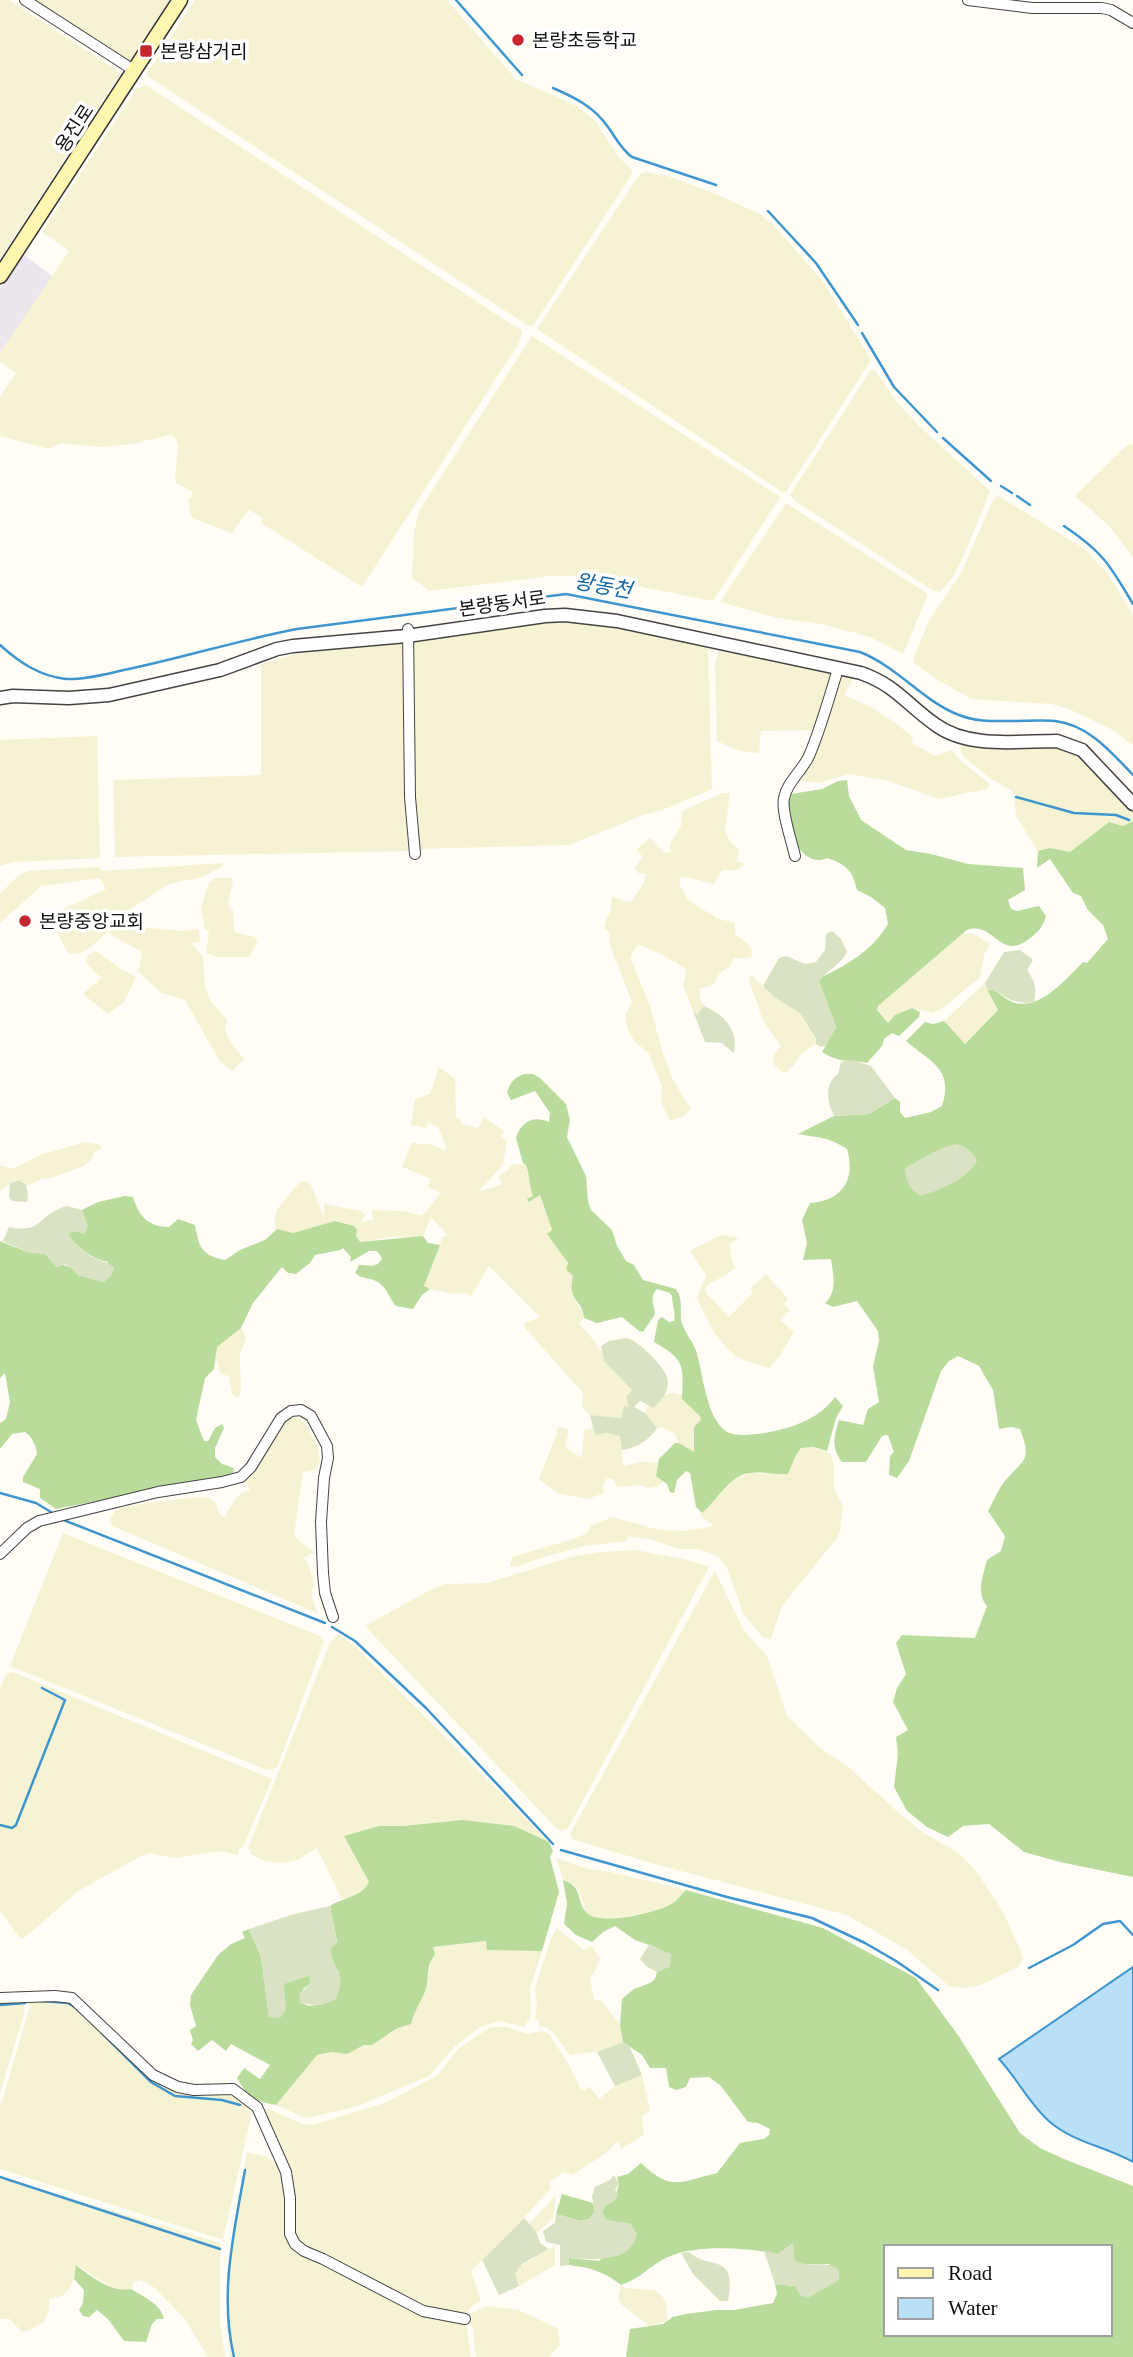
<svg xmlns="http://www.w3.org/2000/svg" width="1133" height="2357" font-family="'Times New Roman','Noto Sans KR',serif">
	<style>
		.industrial { fill: #eee6ef }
		.farmland { fill: #f6f3d4 }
		.forest { fill: #b9dc9c; fill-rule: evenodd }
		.cemetery { fill: #d9e3c4 }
		.water { fill: #b9e0f7; stroke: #3f96cf; stroke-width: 2 }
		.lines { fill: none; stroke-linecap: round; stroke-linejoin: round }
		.stream { stroke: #3f96cf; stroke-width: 2.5 }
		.minor-casing { stroke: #444; stroke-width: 12 }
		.tertiary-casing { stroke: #444; stroke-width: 15 }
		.secondary-casing { stroke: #333; stroke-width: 17 }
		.minor { stroke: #fff; stroke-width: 10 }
		.tertiary { stroke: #fff; stroke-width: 12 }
		.secondary { stroke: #fff6b0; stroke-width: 14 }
		.poi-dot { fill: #c4262e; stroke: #fff; stroke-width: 2.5 }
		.labels { text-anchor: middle; stroke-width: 7; stroke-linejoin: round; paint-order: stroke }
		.poi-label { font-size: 19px; fill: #111; stroke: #fff; text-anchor: start }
		.street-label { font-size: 19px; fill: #111; stroke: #fff }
		.water-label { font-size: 21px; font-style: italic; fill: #1768a6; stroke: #fff }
	</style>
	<rect width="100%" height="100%" fill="#fffdf5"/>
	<path class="industrial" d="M23 254 52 276 0 353V289Z"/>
	<g class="farmland">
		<path d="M0 0H9L121 73 0 258Z"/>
		<path d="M35 0H170L131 62Z"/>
		<path d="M195 0H447L516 79 577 106 586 113 596 122 618 156 632 170V174L533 326 530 327 146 75Z"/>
		<path d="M146 85 522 331 520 341 362 587 261 523 263 518 249 510 232 533 194 519 191 516 188 497 191 498 193 492 176 483 175 479 178 444 174 436 170 435 132 444 101 447 61 443 49 449 0 436V397L16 373 0 362V353L69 251 42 232 137 88Z"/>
		<path d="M647 172 668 176 716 194 760 214 773 224 824 283 871 360 786 492H782L537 329 637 178 640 174Z"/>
		<path d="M532 336 780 497 713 601 586 576H550L428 591 426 588 412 578 414 532 419 511Z"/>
		<path d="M871 370H875L896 401 919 426 990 491 964 555 953 577 940 592 934 591 795 501 790 495Z"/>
		<path d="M1133 443V557L1110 527 1075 496 1126 446Z"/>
		<path d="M997 495 1085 549 1108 574 1133 615V745L1109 728 1069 709 1051 704 971 699 935 678 914 663V656L929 621 961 573 993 500Z"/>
		<path d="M786 503 928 594 903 654 870 637 825 625 774 617 720 602Z"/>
		<path d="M544 620 585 621 708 647 712 789 663 810 643 815 569 845 418 849 414 830 412 642 415 639Z"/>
		<path d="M397 643 405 645 413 847 409 851 115 857 113 780 261 775V664L295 654Z"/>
		<path d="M719 649 829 671 832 676 816 727 812 730 761 731 759 753 739 751 717 741 715 664Z"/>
		<path d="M842 675 854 677 844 695 871 707 894 722 913 737 912 743 935 756 951 750 954 753 962 762 990 784 987 789 938 799 886 780 849 774 819 783 800 780 826 725Z"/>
		<path d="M97 736 100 858 14 862 0 866V740Z"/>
		<path d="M968 744 1048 746 1075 753 1094 769 1133 811V821L1123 826 1109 822 1070 852 1050 848 1038 851 1016 816 1014 796 1011 790 991 779 963 756 960 747Z"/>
		<path d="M723 793H730L725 831 730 842 738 849 739 853 736 861 745 864 736 870H722L714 884 686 877 680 878V885L688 900 697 906 719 919 735 923V934L748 944 752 950V956L749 958H734L730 966 719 974 713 985 699 989 700 999 704 1006 697 1015 693 1011 683 985 686 974 685 968 661 954 640 945 636 947 630 957 650 1006 662 1050 673 1080 691 1109 684 1116 670 1121 661 1102 662 1086 648 1052 635 1042 628 1030 625 1015 632 1002 610 945 609 932 604 928 607 917 610 913 612 896 627 902 632 901 644 882 646 875 643 873 639 874 635 867 643 857 637 850 650 838 665 853 671 852 670 844 681 826 682 811Z"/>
		<path d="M222 863 223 866 202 877 169 884 134 907 91 947 81 953 68 954 49 916 106 889 100 878 41 886 0 923V894L18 876 28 871 99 867 102 871Z"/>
		<path d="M215 878H232L233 882 228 904 233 910 234 932 255 937 258 941 249 957H218L206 953 209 931 205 930 201 909 208 884Z"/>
		<path d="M119 925 182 931 199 929 200 942 191 943 203 957 205 987 210 1000 227 1020 225 1029 227 1037 244 1059 232 1071 219 1060 185 1000 161 993 136 969H139L142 952 108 933Z"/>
		<path d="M972 933 990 944 984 955 980 977 944 1007 932 1013 912 1008 895 1015 888 1023 881 1016 877 1010 878 1006 963 934Z"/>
		<path d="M96 951 121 969 136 977 124 1002 108 1014 83 994 101 978 87 964 86 960 88 955Z"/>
		<path d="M753 976 771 995 800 1013 816 1040V1044L801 1054 794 1065 787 1072H783L774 1065 773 1056 781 1046 763 1021 750 983 749 977Z"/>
		<path d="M985 983 998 1010 964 1044 944 1021Z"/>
		<path d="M439 1067 455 1079 456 1117 460 1119 462 1124 478 1128 484 1117 504 1131 501 1137 507 1140 503 1165 478 1192 503 1184 498 1178 513 1164 526 1165 533 1196 528 1198 539 1194 552 1231 573 1276 572 1296 584 1313V1318L579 1323 595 1342 603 1354 604 1361 632 1390 626 1398 630 1407 621 1418 590 1415 582 1407 583 1393 525 1328V1323L540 1317 489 1266 471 1296 466 1293 454 1294 430 1289 424 1286 443 1236H448L431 1217 423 1236 414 1238 391 1237 360 1242 356 1236 354 1226 335 1221 293 1233 277 1229 274 1222 277 1209 300 1182 306 1181 311 1185 324 1217V1204L361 1211 366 1215 361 1222 373 1220 372 1210 404 1211 422 1216 441 1193 428 1187 431 1179 402 1167 412 1142 423 1145 427 1143 445 1150 446 1146 438 1127 428 1123 427 1128 411 1125 415 1099 430 1094Z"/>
		<path d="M85 1142 98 1144 102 1148 94 1152 91 1160 84 1166 51 1178H43L30 1185H26L19 1180H14L0 1191V1165L13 1169 40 1155Z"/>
		<path d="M721 1235 739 1238 729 1244 733 1264 736 1267 726 1275 709 1284 705 1289 706 1293 729 1317 753 1293 750 1289 766 1274 788 1299 784 1304 790 1310 780 1320 794 1332 779 1357 769 1368 738 1358 728 1349 715 1334 697 1299 706 1275 690 1251Z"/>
		<path d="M241 1328 246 1338 240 1355 241 1393 239 1397H235L232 1393 229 1376 221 1374 215 1355 217 1347Z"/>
		<path d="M672 1393 682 1395V1399L701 1416V1421L694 1427V1453L679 1443 674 1433 664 1428H657L645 1413 648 1406 653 1407 665 1395Z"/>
		<path d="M290 1418H298L305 1423 318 1446 320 1462 315 1470 303 1472 294 1535 300 1542 314 1551 307 1557 302 1556 307 1562 313 1579 312 1597 317 1613 112 1526 110 1518 115 1511 121 1508 152 1502 201 1497 210 1498 216 1504 218 1512 224 1517 237 1497 243 1492 250 1490 246 1480 283 1423Z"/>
		<path d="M557 1427 565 1428 569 1430 565 1447 582 1458 584 1430 593 1428 595 1435 607 1433 621 1436 623 1466 643 1462 658 1463 656 1476 663 1481 659 1486 647 1488 639 1485 617 1487 614 1480 607 1478 603 1485 604 1493 588 1499 559 1494 539 1479 557 1433Z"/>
		<path d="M801 1448H818L831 1454 834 1467V1489L843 1506 840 1530 837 1538 782 1606 771 1639 763 1638 743 1613 728 1570 718 1556 698 1549H680L649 1539 628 1536 627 1541 584 1546 537 1559 517 1567 510 1566 512 1557 573 1539 585 1534 590 1530V1526L612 1517 660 1530 683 1531 710 1527 713 1525 700 1516 702 1513 734 1480 749 1473 788 1474 796 1455Z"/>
		<path d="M63 1533 320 1636 324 1640 323 1644 277 1768 267 1770 10 1666Z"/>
		<path d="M636 1550 692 1561 709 1567 572 1821 567 1829 562 1831 557 1829 365 1626 430 1590 445 1584 487 1583 571 1557 600 1552Z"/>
		<path d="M715 1571 744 1631 767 1656 787 1716 819 1747 852 1770 900 1814 924 1833 959 1853 976 1871 1002 1910 1019 1947 1023 1958 1018 1967 981 1985 964 1988 949 1986 907 1950 847 1915 651 1863 572 1839 570 1834Z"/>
		<path d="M338 1634 357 1648 549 1842 534 1836 462 1820 403 1826H379L344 1836 369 1882 366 1889 349 1899 341 1898 317 1848 297 1860 283 1863 265 1861 250 1854 251 1851 248 1848 330 1643Z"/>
		<path d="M13 1672 272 1779 243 1847 239 1849 238 1855 221 1851 174 1858 150 1853 141 1856 78 1891 23 1939 19 1937 0 1911V1688L6 1675Z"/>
		<path d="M556 1858 588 1869 610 1872 686 1890 673 1903 660 1910 625 1917 602 1919 592 1917 586 1912 578 1890 573 1884 563 1880Z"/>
		<path d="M557 1928 584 1950 591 1946 602 1960 596 1965 597 1967 590 1979 594 2000 602 2001 615 2019 620 2025 623 2042 599 2051 570 2055 553 2032 545 2027 539 2026V2019L535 2020 537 2007 535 1988 551 1938Z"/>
		<path d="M487 1941V1950L542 1951 530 1988 531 2016 524 2027 499 2021 480 2027 454 2047 429 2076 355 2107 306 2118 276 2105 317 2055 331 2052 347 2053 391 2034 396 2029 411 2024 415 2010 426 1991 433 1947Z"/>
		<path d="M32 1999 70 2001 130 2057 194 2093 238 2096 253 2107 223 2240 0 2169V2108Z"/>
		<path d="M24 2002V2014L0 2093V2003Z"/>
		<path d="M491 2027H507L527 2034 542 2031 549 2034 568 2063 580 2088 585 2091 589 2086 599 2099 615 2086 642 2075 650 2110 642 2117 644 2135 621 2149 618 2141 606 2153 572 2175 564 2172 549 2182 551 2188 532 2209 471 2271 481 2301 473 2305 464 2315 423 2306 348 2269 327 2255 305 2248 292 2234 289 2171 263 2111 269 2109 302 2124 312 2125 385 2103 438 2075 458 2049Z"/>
		<path d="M247 2152 267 2157 277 2164 283 2174 286 2200 284 2226 287 2237 354 2280 424 2315 463 2324 467 2327 471 2357H230L227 2326V2275Z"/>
		<path d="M0 2177 220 2243V2324L225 2357H208L184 2318 155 2288 141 2280 134 2282 131 2289 126 2291 107 2285 77 2265 74 2279 69 2289 62 2296 49 2299V2310L44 2321 33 2329 22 2332 10 2319H0Z"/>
		<path d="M556 2195 553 2218 537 2233 529 2224Z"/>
		<path d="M555 2246V2265L519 2286 515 2274 517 2268Z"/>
		<path d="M621 2285 625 2288 654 2290 662 2296 666 2302 667 2321 650 2326 622 2305 618 2300Z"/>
		<path d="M486 2306 518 2310 549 2324 558 2329 560 2345 549 2357H476L471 2314Z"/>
	</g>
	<g class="forest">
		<path d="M847 780 849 796 861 820 906 850 931 854 968 864 1023 868 1025 890 1008 900 1011 909 1017 911 1039 906 1046 916C1044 925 1038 933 1030 938 1000 963 994 920 967 930L878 1006 877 1010 888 1023 895 1015 912 1008 920 1012 919 1017 899 1036 892 1033 884 1039 882 1046 867 1063C845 1059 842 1064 822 1052L836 1027 819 982 822 977C849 964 872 950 888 924L885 908 871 897 857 890C853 871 846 864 827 858 815 864 804 856 797 846L787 799 791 794 822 789 838 781Z"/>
		<path d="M1133 821V1877L1060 1862 1024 1852 989 1824 963 1826 948 1837 927 1827 907 1811 894 1787 898 1754 896 1737 908 1730 893 1702 897 1688 906 1674 896 1643 902 1635 975 1638 987 1606C976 1593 983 1576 987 1560L1001 1551 1005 1536 988 1511C993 1502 998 1490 1004 1482 1023 1459 1033 1462 1020 1429L1011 1427 999 1429 993 1390 979 1366 958 1356 949 1361 941 1371 909 1461 897 1478 889 1475 890 1456 894 1452 888 1435 882 1436 866 1462H842C831 1448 834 1436 839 1420L863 1425 868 1409 879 1402 873 1366 879 1341 878 1331 857 1301 833 1307 825 1303C838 1291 833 1275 831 1259L803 1260 807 1243 802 1220 810 1203C842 1201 856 1180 847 1149 824 1135 822 1139 798 1134L834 1116 869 1114 895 1098 900 1102V1112L905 1118 931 1112 942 1106C954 1068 931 1063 906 1041L925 1022 933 1024 944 1021 965 1044 998 1010 988 991 993 989C999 994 1006 999 1012 1002 1039 1012 1066 979 1083 962L1087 963 1108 939 1103 925 1088 910 1081 896 1073 893 1050 859 1037 868 1038 851 1050 848 1070 852 1109 822 1123 826Z"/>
		<path d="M524 1074H533L540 1078 566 1104 570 1120 567 1137 586 1176 588 1202 591 1210 612 1230 617 1246 626 1261 634 1265 643 1280 676 1289C683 1300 680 1307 681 1320 683 1332 694 1341 697 1354 703 1375 706 1413 723 1429 733 1439 758 1434 770 1432 795 1427 820 1418 835 1397L843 1406 836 1418 827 1451 814 1447 801 1448 796 1455 788 1474C775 1475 762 1471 749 1473 729 1476 717 1501 702 1513L696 1507 690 1473 686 1471 677 1480 674 1493 670 1492 667 1484 656 1476 659 1459 675 1443H679L694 1452V1427L701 1420 700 1416 682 1399C683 1366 686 1360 654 1342L658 1320 662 1317 669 1322 674 1321C676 1312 672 1305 672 1296L670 1293 657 1289C649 1297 654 1304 655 1314L643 1332 639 1331 622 1317 597 1323 584 1318C583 1298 567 1304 573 1276L566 1269 568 1263 547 1234 552 1230 540 1195 529 1202 527 1199 533 1196C529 1186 530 1176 526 1165L523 1163 516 1138C521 1122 533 1115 549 1122L550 1113 535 1091 511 1100 507 1093C510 1082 514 1078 524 1074Z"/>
		<path d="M125 1196 133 1197C139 1216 148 1227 169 1227L178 1219 195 1225C199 1246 200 1255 225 1260L240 1250 265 1240 277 1229 293 1233 335 1221 354 1226 357 1230 356 1236 360 1242 423 1236 428 1243 440 1245 424 1286 430 1289 422 1295 413 1309 396 1306C388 1297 389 1290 378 1282 370 1277 363 1280 355 1273L359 1265C368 1264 377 1270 382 1258L377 1251H369L350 1262 351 1257 343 1248 340 1250 315 1255 310 1263 296 1274 288 1273 282 1267 253 1303 241 1328 217 1347 214 1369 205 1378 196 1420 204 1441H208L215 1428 222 1424 224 1428 215 1448V1457L222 1464 234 1468 233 1473 225 1476 56 1509 40 1498V1489L23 1482V1477L37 1454C36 1445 32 1437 25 1432L12 1434 0 1449V1423L6 1419 10 1402 5 1373 0 1378V1241L27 1252 45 1254 52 1261 72 1268 78 1275 104 1282 108 1262C92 1259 76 1247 67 1233L76 1231 84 1234 87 1226 82 1210 98 1202Z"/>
		<path d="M462 1820 514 1826 549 1842 553 1851 550 1857 559 1892 542 1951 487 1950 486 1941 433 1947 435 1955C425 1965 430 1980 425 1992 420 2003 414 2012 411 2024L396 2029 372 2045H364L347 2054 331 2052 317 2055 276 2105C257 2102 247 2097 237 2078L244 2068 260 2079 270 2065 231 2044 226 2051 212 2040 198 2051 191 2044 193 2040 190 2030 196 2026 190 2005 191 1995 218 1955 231 1944 245 1938 242 1932 249 1929 261 1957 269 2017 283 1984 310 1975V1984L303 1989 300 2002 309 2006 324 2004 339 1972 333 1965 330 1949 337 1942 330 1906C343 1897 361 1898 369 1882L344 1836 379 1826H403Z"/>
		<path d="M563 1880C584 1887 575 1900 587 1913 599 1926 657 1913 671 1904 677 1901 681 1895 686 1890L823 1928 916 1978 958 2035 1020 2133 1040 2148 1064 2159 1133 2186V2357H626L630 2329 663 2324 673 2317 686 2314 716 2310H734L773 2303 777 2294 775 2284 795 2286 830 2264H801L794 2260 792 2244 778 2254C748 2248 698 2244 668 2257 650 2265 642 2278 621 2285 605 2272 589 2267 569 2265V2258L599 2261 631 2224 606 2220 602 2213 605 2205 614 2201 619 2184 617 2177 628 2174 641 2163C672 2192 679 2182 717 2173L740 2143 764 2139 769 2135 770 2129 758 2123 748 2122 720 2085 709 2077 690 2078 686 2087 676 2090 669 2087 666 2068H650L642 2055 623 2042 620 2025 622 1999 634 1989 650 1983 655 1979 657 1972 670 1966 655 1947 635 1940 615 1926 603 1932 592 1942 576 1935 564 1924 567 1904ZM886 2247H1110V2334H886Z"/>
		<path d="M562 2194 593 2203 595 2211 590 2219 580 2221 556 2214Z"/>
		<path d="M76 2265C91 2277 112 2293 131 2289 144 2297 161 2304 164 2319H157L152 2324 146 2342 124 2341 108 2319 97 2310 89 2317 83 2316 79 2310 83 2303 84 2290 74 2279Z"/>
	</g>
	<g class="cemetery">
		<path d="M832 931 841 939 847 952C840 966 825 971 819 982L836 1027 826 1045 821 1047 816 1044V1039L800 1013 774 997 763 986 779 958 786 956 805 964 816 962 825 950 826 934Z"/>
		<path d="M1020 950 1033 960 1027 970C1035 982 1037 987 1034 1002 1016 1005 1008 999 994 990L988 991 985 983 1004 952Z"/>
		<path d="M704 1006C724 1014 739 1031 734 1053L722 1043 705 1042 693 1011 697 1015Z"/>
		<path d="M852 1060 871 1066 895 1098 869 1114 834 1116C827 1102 824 1084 838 1074L841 1062Z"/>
		<path d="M957 1144C967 1147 972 1151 977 1161 967 1180 940 1190 920 1196 909 1189 906 1180 905 1168 925 1158 934 1149 957 1144Z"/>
		<path d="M19 1180 26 1185 28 1195 27 1202 12 1201 9 1197 10 1183Z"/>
		<path d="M67 1206 82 1210 88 1226 84 1234 76 1231 68 1233C73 1243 87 1256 99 1260 106 1263 109 1262 114 1268L111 1276 104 1282 78 1275 72 1268 64 1264 57 1268 45 1254 27 1252 3 1241 9 1227C44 1234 36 1215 67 1206Z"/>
		<path d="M626 1338C638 1340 663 1365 667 1377 671 1390 662 1400 653 1408L640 1401 634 1407 645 1413 657 1428C650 1440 636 1448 622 1450L620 1436 607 1433 595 1435 590 1415 621 1418 624 1406 629 1407 626 1397 632 1390 604 1361 601 1346 609 1341Z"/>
		<path d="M330 1906 337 1943 330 1949C335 1976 348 1971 335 2000 323 2005 313 2007 300 2002L299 1994 310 1984 309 1975 284 1984 286 2010 280 2018 269 2017 261 1957 249 1929 294 1914Z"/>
		<path d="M649 1945 671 1954 670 1966 657 1972 647 1967 640 1959Z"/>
		<path d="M623 2042 629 2045 642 2075 615 2086 597 2052Z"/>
		<path d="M614 2175 619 2184 615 2189 618 2195 614 2201 605 2205 602 2213 606 2220 631 2224 637 2234C631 2264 592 2259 569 2258V2265L560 2266V2245L546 2242 543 2231 555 2223 556 2214 579 2221 590 2219 595 2211 592 2197 595 2187 610 2180Z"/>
		<path d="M524 2218 537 2233 540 2243 549 2249 522 2264 515 2274 519 2286 499 2295 482 2260Z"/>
		<path d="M793 2243 794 2260C811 2270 823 2258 839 2270V2280L808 2298 800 2295 795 2286 775 2284 764 2251 778 2254Z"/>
		<path d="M689 2252C710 2271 737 2251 728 2301H720L693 2274 681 2253Z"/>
	</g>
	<path class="water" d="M1133 1967V2162C1107 2147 1073 2142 1050 2122 1030 2105 1017 2078 999 2059Z"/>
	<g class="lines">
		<g class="stream">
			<path d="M456 0 522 75"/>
			<path d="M553 88C576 98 594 107 608 127 616 138 621 149 632 157L716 185"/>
			<path d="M768 211 816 263 858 325"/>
			<path d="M862 333 894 387 937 432"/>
			<path d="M943 438 991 481"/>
			<path d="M1001 486 1012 493"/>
			<path d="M1017 496 1030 505"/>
			<path d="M1064 526C1103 552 1110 565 1133 604"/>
			<path d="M0 645C19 662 39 676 66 679 84 680 106 674 124 670 182 658 239 640 297 629L566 594 860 652C898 667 924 702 959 715 976 722 994 721 1012 721 1026 721 1041 720 1055 721 1089 725 1111 752 1133 775"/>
			<path d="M1016 797 1074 813 1116 815 1129 820"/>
			<path d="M0 1493 36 1503 51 1512"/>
			<path d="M61 1519 325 1623"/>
			<path d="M332 1627 355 1641 426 1708 553 1844"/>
			<path d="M0 1825 12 1828 16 1825 65 1700 42 1688"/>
			<path d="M561 1850 727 1897 812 1918 865 1943 896 1961 938 1990"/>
			<path d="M1029 1968 1073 1945 1103 1924 1120 1921 1133 1935"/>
			<path d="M41 2001 68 2003 76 2008"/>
			<path d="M0 2005 25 2003"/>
			<path d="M101 2032 151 2082 175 2096 222 2100 240 2105"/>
			<path d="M0 2177 220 2249"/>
			<path d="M234 2357C219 2294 234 2232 245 2170"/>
		</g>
		<defs>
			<g id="minor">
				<path d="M25 0 135 71"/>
				<path d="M968 0 1032 8H1102L1111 10 1133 23"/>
				<path d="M408 629 410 797 415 854"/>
				<path d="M795 856C792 842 781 811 784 798 787 782 802 771 809 756 821 728 829 698 838 669"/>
				<path d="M0 1554 27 1528 39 1521 158 1492 222 1482 241 1477 251 1467 281 1418 291 1411 301 1410 311 1416 327 1446 328 1458 324 1478 321 1522 323 1573 325 1593 333 1617"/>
				<path d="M0 1998 55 1996 72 1998 153 2075 178 2087 194 2090 233 2089 257 2107 286 2172 290 2198V2234L295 2244 304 2251 323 2259 423 2311 465 2319"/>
			</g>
			<path id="tertiary" d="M0 698 13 696 69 698 109 695 220 670 277 649 293 646 407 636 545 616 565 615 617 621 861 673C897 686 906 704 936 725 969 749 1019 741 1057 741L1082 750 1133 804"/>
			<path id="secondary" d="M0 276 180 0"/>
		</defs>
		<use href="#minor" class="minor-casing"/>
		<use href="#tertiary" class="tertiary-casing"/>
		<use href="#secondary" class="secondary-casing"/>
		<use href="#minor" class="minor"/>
		<use href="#tertiary" class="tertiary"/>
		<use href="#secondary" class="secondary"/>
	</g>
	<g class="poi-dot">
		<circle cx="518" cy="40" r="7"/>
		<rect x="139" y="44" width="14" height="14" rx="3.5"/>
		<circle cx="25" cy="921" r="7"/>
	</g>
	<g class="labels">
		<g class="poi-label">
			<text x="532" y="47">본량초등학교</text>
			<text x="160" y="58">본량삼거리</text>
			<text x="39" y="928">본량중앙교회</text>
		</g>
		<g class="street-label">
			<text transform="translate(74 128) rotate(-57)" y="7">용진로</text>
			<text transform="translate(502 603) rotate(-8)" y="7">본량동서로</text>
		</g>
		<g class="water-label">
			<text transform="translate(603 586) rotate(10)" y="7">왕동천</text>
		</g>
	</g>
	<rect x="884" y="2245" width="228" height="91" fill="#ffffff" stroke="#a0a0a0" stroke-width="2"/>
	<rect x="898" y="2268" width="35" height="10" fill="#fff6b0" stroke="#a0a0a0" stroke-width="2"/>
	<text x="948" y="2280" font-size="21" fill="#111111">Road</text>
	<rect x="898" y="2298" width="35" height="21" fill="#b9e0f7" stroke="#a0a0a0" stroke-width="2"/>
	<text x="948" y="2315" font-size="21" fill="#111111">Water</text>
</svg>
